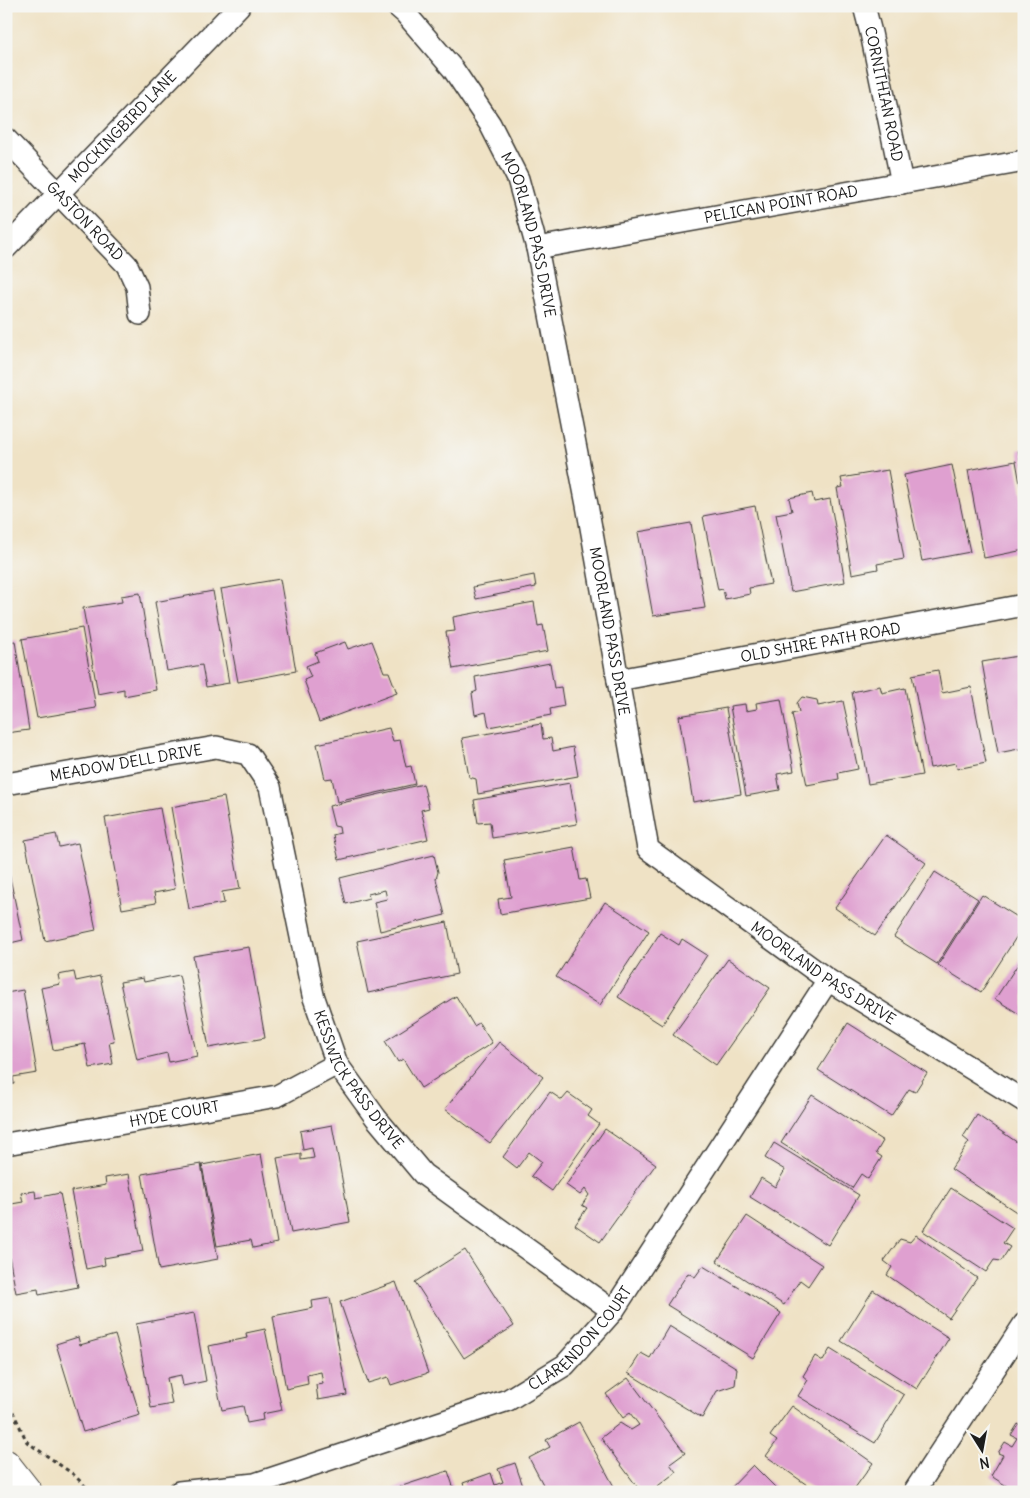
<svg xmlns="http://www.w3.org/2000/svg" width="1030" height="1498" font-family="Delius,sans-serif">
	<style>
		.building { fill: #dfa0d0 }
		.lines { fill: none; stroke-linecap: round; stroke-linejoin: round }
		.street-casing { stroke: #3c3a35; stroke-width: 24 }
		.secondary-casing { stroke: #3c3a35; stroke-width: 30 }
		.path { stroke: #3c3a35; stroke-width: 3; stroke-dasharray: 4 4; stroke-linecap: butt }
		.street { stroke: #fff; stroke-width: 21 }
		.secondary { stroke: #fff; stroke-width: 28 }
		.labels { text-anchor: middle; stroke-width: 4.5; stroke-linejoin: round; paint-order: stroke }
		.street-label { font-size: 15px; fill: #1c1c1c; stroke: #f6f6f2 }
	</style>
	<rect width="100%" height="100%" fill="#f6f6f2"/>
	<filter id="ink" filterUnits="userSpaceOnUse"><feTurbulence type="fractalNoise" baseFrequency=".02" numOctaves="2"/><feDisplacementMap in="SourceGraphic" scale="10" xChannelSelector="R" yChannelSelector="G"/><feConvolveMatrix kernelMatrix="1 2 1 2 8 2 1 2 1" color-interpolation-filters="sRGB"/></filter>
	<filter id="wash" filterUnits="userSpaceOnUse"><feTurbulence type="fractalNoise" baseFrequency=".0096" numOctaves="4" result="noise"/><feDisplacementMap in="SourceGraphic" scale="20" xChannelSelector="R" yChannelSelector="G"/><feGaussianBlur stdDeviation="1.12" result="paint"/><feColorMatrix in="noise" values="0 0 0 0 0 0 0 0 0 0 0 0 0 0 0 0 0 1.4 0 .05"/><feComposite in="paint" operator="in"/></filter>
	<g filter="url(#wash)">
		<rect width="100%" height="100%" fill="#efe2c5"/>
		<g id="blocks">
			<g class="building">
				<path d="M1024 449V473H1023L1018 450Z"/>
				<path d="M1016 461 1024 506V550L984 558 968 470Z"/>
				<path d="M952 465 970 552 922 561 904 475Z"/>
				<path d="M888 470 904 559 877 564 878 569 852 574 837 488 843 487 841 478Z"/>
				<path d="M812 493 814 502 830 499 845 582 791 592 776 514 792 511 789 498Z"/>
				<path d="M755 506 771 584 749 588 750 594 725 599 723 589 718 590 703 516Z"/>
				<path d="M691 523 705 608 653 616 638 532Z"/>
				<path d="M534 575 536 587 476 599 473 587Z"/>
				<path d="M280 579 296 671 238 682 221 589Z"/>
				<path d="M213 591 229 683 206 687 202 665 167 671 155 602Z"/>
				<path d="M140 593 156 690 124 696V689L98 694 83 608 122 602 121 596Z"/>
				<path d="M534 602 538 626 543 625 548 651 453 669 446 632 455 631 453 617Z"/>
				<path d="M82 628 96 708 37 718 22 639Z"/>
				<path d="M15 641 29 730 6 733V642Z"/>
				<path d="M372 641 384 672H389L397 693 319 722 304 680 311 677 306 666 318 661 315 653 345 642 348 649Z"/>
				<path d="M1024 655V748L998 753 982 662Z"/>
				<path d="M550 663 554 688 561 687 564 706 550 709 551 715 489 727 486 712 475 715 472 693 477 691 475 677Z"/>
				<path d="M938 670 942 693 971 687 986 763 957 769 956 763 930 768 912 675Z"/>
				<path d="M880 686 882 693 905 688 922 775 868 784 852 692Z"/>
				<path d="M802 697 817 700 818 706 843 701 858 769 838 773 839 779 807 785 792 714 799 712 797 703Z"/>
				<path d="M781 699 794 771 777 774 780 790 746 796 730 706 745 704 746 711 757 709 756 703Z"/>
				<path d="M726 708 741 794 693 802 679 716Z"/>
				<path d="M541 724 543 739 551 738 553 751 573 747 578 776 478 794 476 779 469 777 462 738Z"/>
				<path d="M389 728 393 741 400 740 406 767 411 766 415 784 337 802 332 778 325 779 317 744Z"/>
				<path d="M570 783 577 824 492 838 490 822 478 823 474 800Z"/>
				<path d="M423 784 429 808 421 810 428 839 339 860 333 835 340 833 339 827 334 826 329 806Z"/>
				<path d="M224 797 240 889 222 892 224 903 189 909 171 807Z"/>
				<path d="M160 808 175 889 154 893 156 903 122 909 105 818Z"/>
				<path d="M56 834 59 847 78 843 96 930 45 941 25 840Z"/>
				<path d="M886 835 926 863 875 936 835 908Z"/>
				<path d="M574 847 580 880 586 879 590 898 500 914 498 899 511 897 504 860Z"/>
				<path d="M434 855 438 872 436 879 445 915 380 931 374 902 387 899 385 890 368 894 369 898 346 904 340 878Z"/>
				<path d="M6 868H8L23 940 6 944Z"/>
				<path d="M935 872 978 899 937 964 894 937Z"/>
				<path d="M982 895 1024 921V925L981 992 938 965Z"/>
				<path d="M605 902 649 931 600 1005 556 977Z"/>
				<path d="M447 922 457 974 368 993 357 941Z"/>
				<path d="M660 933 679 945 682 939 707 955 662 1025 618 997Z"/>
				<path d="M249 947 265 1038 209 1048 193 956Z"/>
				<path d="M1024 955V1017L995 999Z"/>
				<path d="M728 959 770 988 716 1065 673 1035Z"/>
				<path d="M74 972 76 981 100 976 114 1041 109 1042 113 1064 90 1068 85 1044 53 1050 41 988 60 984 58 975Z"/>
				<path d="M179 975 197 1056 169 1062 167 1053 137 1060 120 982 143 978 144 982Z"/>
				<path d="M23 990 37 1073 13 1077 14 1084 6 1085V993Z"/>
				<path d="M456 996 474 1026 479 1023 492 1043 421 1088 403 1059 398 1062 385 1041Z"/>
				<path d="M848 1023 927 1073 915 1092 909 1089 891 1116 818 1070Z"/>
				<path d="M499 1042 543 1077 490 1143 445 1109Z"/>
				<path d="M550 1092 562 1100 568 1093 592 1110 588 1116 599 1124 552 1191 531 1176 542 1162 529 1152 517 1168 503 1157Z"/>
				<path d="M812 1095 883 1141 876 1153 882 1157 868 1179 861 1174 852 1188 781 1143Z"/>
				<path d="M977 1115 1024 1147V1217L951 1169 969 1142 963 1137Z"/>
				<path d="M332 1125 350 1222 291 1233 277 1158 301 1154V1160L314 1158 312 1148 303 1150 300 1131Z"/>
				<path d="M605 1129 656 1164 600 1242 575 1225 587 1208 582 1205 589 1195 585 1189 580 1195 566 1185Z"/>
				<path d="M774 1143 859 1195 828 1245 750 1197 761 1178 775 1187 785 1170 765 1158Z"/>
				<path d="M261 1154 277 1243 253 1248 251 1240 217 1246 202 1165Z"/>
				<path d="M201 1164 218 1259 159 1270 142 1174Z"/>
				<path d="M129 1174 143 1251 104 1258 105 1265 86 1269 71 1191 106 1185 105 1178Z"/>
				<path d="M951 1188 1013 1228 1003 1243 1010 1247 1001 1261 994 1260 986 1272 923 1231Z"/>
				<path d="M35 1191 36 1198 60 1193 78 1287 39 1295 38 1289 16 1293 6 1240V1205L23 1202 21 1193Z"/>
				<path d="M747 1216 822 1265 808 1286 800 1280 784 1305 717 1261Z"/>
				<path d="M916 1235 977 1278 949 1318 887 1275 892 1267 884 1261 900 1239 910 1242Z"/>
				<path d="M465 1250 514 1326 464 1358 415 1282Z"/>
				<path d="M703 1266 781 1313 753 1358 667 1305 688 1273 695 1277Z"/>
				<path d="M396 1282 428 1373 391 1385 388 1377 368 1383 340 1302Z"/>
				<path d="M873 1290 949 1338 917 1389 841 1341Z"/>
				<path d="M330 1298 347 1395 318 1400 316 1385 323 1384 321 1372 307 1375 308 1384 286 1389 273 1316 313 1308 312 1301Z"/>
				<path d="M194 1313 206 1381 183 1386 181 1375 167 1378 172 1404 151 1408 136 1324Z"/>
				<path d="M669 1326 737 1368 735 1385 717 1391 702 1418 628 1373 641 1353 650 1358Z"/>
				<path d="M265 1329 282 1410 262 1414 263 1420 247 1423 243 1406 222 1410 209 1346 247 1338 246 1333Z"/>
				<path d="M115 1335 140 1415 83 1432 56 1344 78 1337 80 1345Z"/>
				<path d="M830 1349 904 1395 875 1443 798 1396 808 1380 803 1376 815 1356 823 1361Z"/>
				<path d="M628 1378 685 1453 670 1464 676 1472 650 1492H641L601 1438 620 1423 631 1430 639 1425 630 1413 623 1418 606 1394Z"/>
				<path d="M792 1406 873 1463 852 1492H817L766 1456 777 1441 770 1436Z"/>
				<path d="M579 1422 617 1492H547L529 1458 550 1447 546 1440Z"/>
				<path d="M1018 1424 1024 1428V1492H1016L991 1476 1003 1455 998 1453 1005 1442 1012 1446 1017 1438 1011 1435Z"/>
				<path d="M515 1463 525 1492H466L463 1483 491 1473 495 1485 503 1482 498 1469Z"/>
				<path d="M753 1465 780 1492H727Z"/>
				<path d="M448 1471 455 1492H394L393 1489Z"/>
			</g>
		</g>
	</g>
	<g filter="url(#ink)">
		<use href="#blocks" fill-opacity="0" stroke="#3c3a35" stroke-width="1"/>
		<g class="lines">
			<defs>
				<g id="street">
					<path id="s1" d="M397 6 405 13 453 69 490 124 518 179 537 248 587 505 648 849 828 980 1024 1101"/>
					<path id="s2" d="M864 6 871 33 902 183"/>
					<path id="s3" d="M6 139 127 265 137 287 140 314"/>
					<path id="s4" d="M6 248 239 6"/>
					<path id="s5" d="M537 248 1024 161"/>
					<path id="s6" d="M618 680 1024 605"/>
					<path id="s7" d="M6 784 216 747 248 754 270 787 313 995 337 1064 376 1118 423 1174 613 1311"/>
					<path id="s8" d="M6 1144 277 1096 337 1064"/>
					<path id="s9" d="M179 1492 255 1484 508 1400 565 1365 613 1311 828 980"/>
					<path d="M914 1492 1024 1324"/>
				</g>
				<path id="secondary" d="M6 1464 28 1492"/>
			</defs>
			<use href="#street" class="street-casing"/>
			<use href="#secondary" class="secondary-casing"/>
			<path class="path" d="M6 1397 27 1442 73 1474 91 1492"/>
			<use href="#street" class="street"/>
			<use href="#secondary" class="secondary"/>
		</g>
	</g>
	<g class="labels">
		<g class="street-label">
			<text dy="5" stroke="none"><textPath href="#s2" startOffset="90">CORNITHIAN ROAD</textPath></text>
			<text dy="5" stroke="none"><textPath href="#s4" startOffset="168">MOCKINGBIRD LANE</textPath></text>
			<text dy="5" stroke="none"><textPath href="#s5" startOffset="248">PELICAN POINT ROAD</textPath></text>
			<text dy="5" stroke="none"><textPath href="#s3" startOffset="114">GASTON ROAD</textPath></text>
			<text dy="5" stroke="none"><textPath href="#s1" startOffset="269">MOORLAND PASS DRIVE</textPath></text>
			<text dy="5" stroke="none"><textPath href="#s1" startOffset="674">MOORLAND PASS DRIVE</textPath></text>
			<text dy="5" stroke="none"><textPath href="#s6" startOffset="206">OLD SHIRE PATH ROAD</textPath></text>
			<text dy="5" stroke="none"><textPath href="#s7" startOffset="122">MEADOW DELL DRIVE</textPath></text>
			<text dy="5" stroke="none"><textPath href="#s1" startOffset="1110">MOORLAND PASS DRIVE</textPath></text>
			<text dy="5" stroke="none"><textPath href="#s7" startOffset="595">KESSWICK PASS DRIVE</textPath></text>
			<text dy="5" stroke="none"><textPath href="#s8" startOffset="171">HYDE COURT</textPath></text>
			<text dy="5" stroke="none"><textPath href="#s9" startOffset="439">CLARENDON COURT</textPath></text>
		</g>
	</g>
	<rect width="1030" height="1498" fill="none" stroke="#f6f6f2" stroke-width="25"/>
	<g transform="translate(982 1450) rotate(169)" stroke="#f6f6f2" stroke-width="4" paint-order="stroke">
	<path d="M0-4L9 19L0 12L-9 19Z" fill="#1c1c1c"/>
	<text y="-8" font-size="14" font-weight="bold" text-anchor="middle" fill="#1c1c1c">N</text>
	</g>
</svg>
